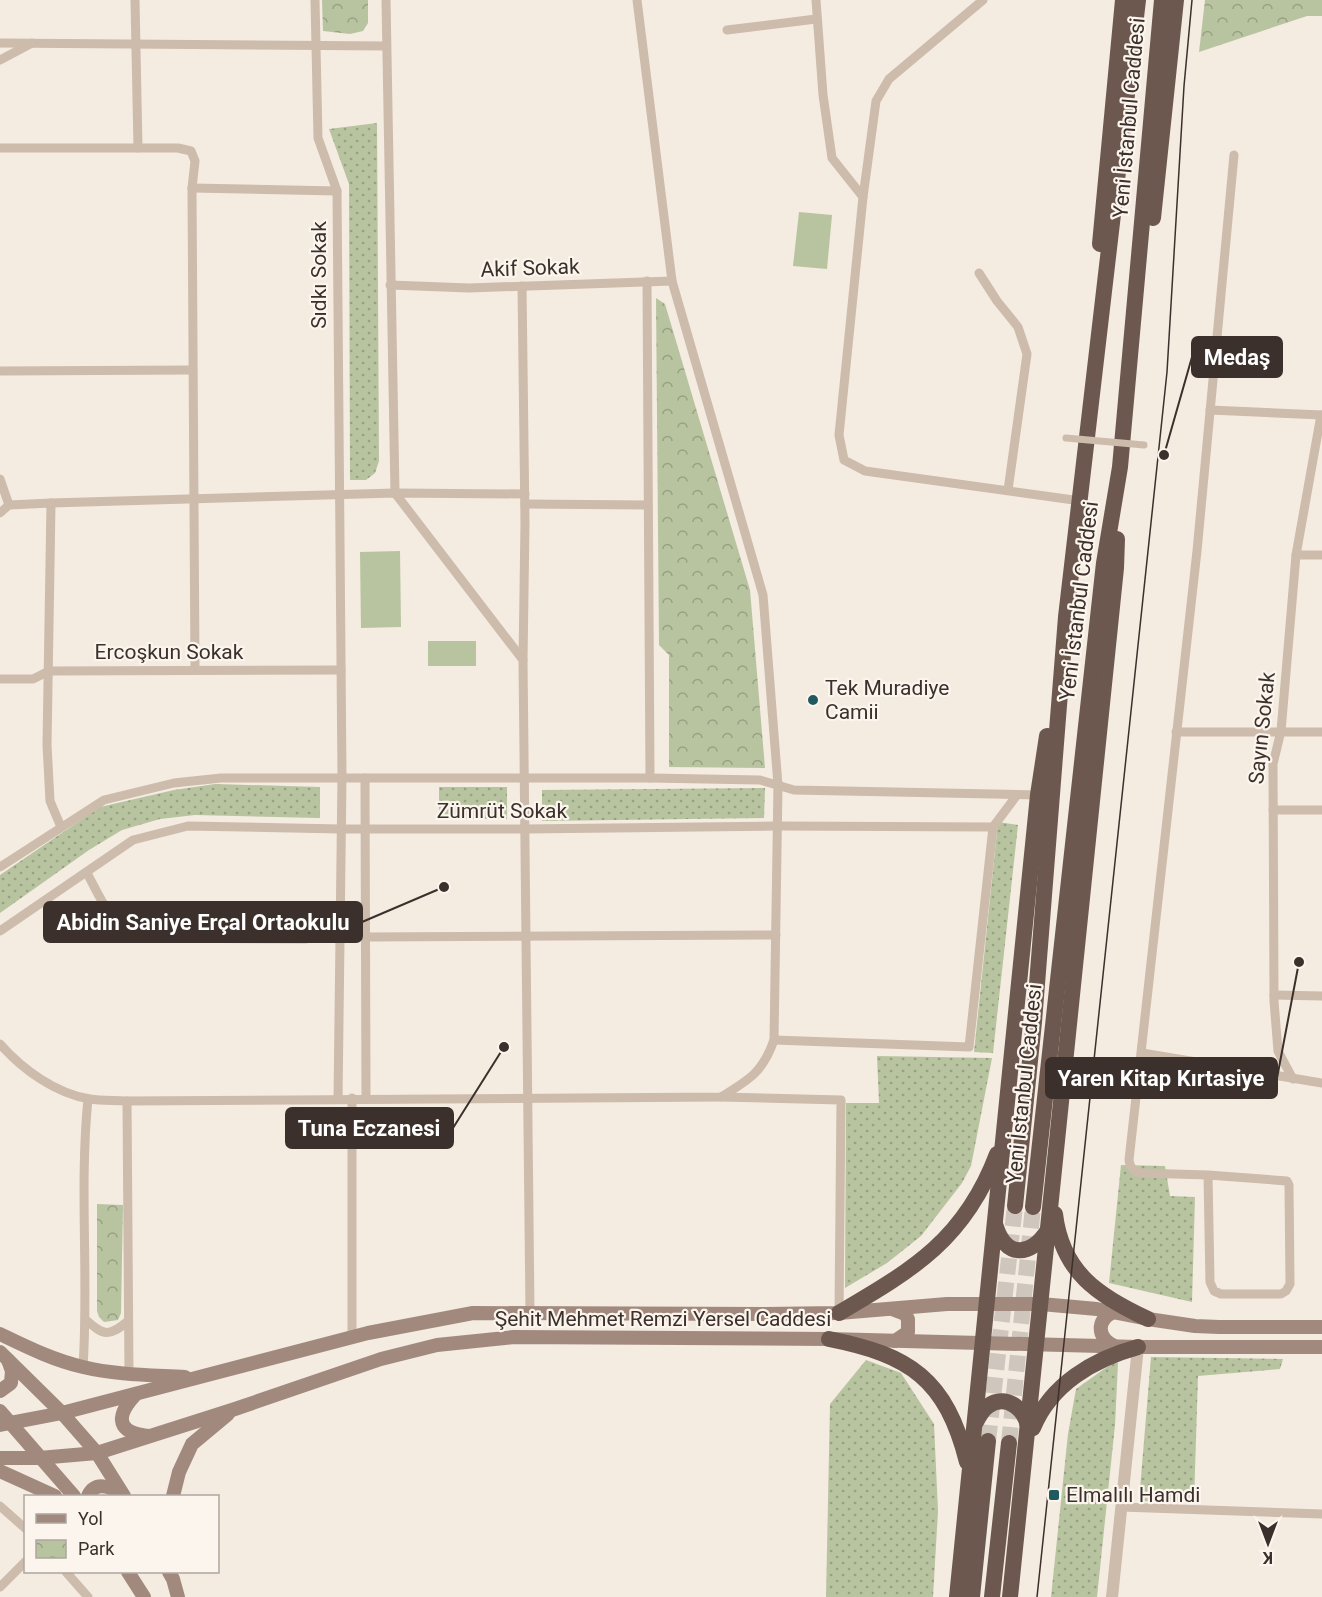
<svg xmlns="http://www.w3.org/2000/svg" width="1322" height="1597" font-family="Roboto,sans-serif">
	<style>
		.grass { fill: url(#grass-dots) }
		.park { fill: url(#park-crowns) }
		.pitch { fill: #b8c4a0 }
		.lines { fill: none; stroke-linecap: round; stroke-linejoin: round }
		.trunk-tunnel { stroke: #cfc6bd; stroke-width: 16; stroke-dasharray: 16 8; stroke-linecap: butt }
		.minor { stroke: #cdbbac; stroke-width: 9 }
		.tertiary { stroke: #cdbbac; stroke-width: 12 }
		.secondary { stroke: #a18a7d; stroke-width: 14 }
		.trunk { stroke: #6c584f; stroke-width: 16 }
		.tram { stroke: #3b302b; stroke-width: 1.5 }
		.pedestrian-bridge { stroke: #cdbbac; stroke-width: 7 }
		.poi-dot { fill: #1f5a5e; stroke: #fbf5ee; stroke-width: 2 }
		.labels { text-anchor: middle; stroke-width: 4.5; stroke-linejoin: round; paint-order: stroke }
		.street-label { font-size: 21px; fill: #3b302b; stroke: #fbf5ee }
		.poi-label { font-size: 21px; fill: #3b302b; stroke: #fbf5ee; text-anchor: start }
		.leader { fill: none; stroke: #3b302b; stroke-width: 2 }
		.callout-dot { fill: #3b302b; stroke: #fbf5ee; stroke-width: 2 }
		.callout { fill: #3b302b; stroke: #3b302b; stroke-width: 2 }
		.callout-label { font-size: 22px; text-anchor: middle; font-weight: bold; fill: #fff }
	</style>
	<defs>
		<pattern id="grass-dots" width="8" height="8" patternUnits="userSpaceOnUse" patternTransform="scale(1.5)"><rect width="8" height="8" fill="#b8c4a0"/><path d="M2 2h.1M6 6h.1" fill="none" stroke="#97a083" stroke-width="1.8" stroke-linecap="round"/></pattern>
		<pattern id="park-crowns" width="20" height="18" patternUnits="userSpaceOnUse" patternTransform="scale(1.5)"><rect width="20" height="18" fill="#b8c4a0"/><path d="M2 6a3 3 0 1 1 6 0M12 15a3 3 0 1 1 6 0" fill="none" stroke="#97a083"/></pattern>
	</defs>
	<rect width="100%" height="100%" fill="#f4ebe1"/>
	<g class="grass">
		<path d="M377 123 379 461 375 473 366 480H350L349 184 329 129Z"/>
		<path d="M215 784 320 787V818L195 815 160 819 122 830 89 850 0 913V875L100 807 174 790Z"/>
		<rect x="439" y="787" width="68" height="32"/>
		<path d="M765 788 764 818 542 821V790Z"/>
		<path d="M998 822 1018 825 993 1053 974 1052Z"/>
		<path d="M877 1056 992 1058 971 1166 962 1183 921 1236 887 1263 845 1288 846 1103H879Z"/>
		<path d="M1121 1165 1165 1166 1170 1196 1195 1197 1192 1302 1109 1283Z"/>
		<path d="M1151 1357 1283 1359 1280 1369 1198 1376 1194 1502 1139 1501Z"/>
		<path d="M866 1360 901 1373 934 1424 938 1511 933 1597H826L830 1404Z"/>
		<path d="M1114 1362 1118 1363 1115 1425 1097 1597H1051L1068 1434 1076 1389Z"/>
	</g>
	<g class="park">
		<path d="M322 0H368V23L363 31 350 34 323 31Z"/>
		<path d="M1205 0H1322V16H1307L1199 52Z"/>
		<path d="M656 298 665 304 750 590 765 768 669 767V655L659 645Z"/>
		<path d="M97 1204 123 1205 121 1313 118 1320 104 1322 99 1317 97 1311Z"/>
	</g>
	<g class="pitch">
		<path d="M799 212 832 215 827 269 793 266Z"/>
		<path d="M400 551 401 627 361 628 360 552Z"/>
		<rect x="428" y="641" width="48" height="25"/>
	</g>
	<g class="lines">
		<g class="trunk-tunnel">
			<path d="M988 1441 1015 1206"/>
			<path d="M1009 1443 1033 1207"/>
		</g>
		<g class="minor">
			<path d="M135 0 138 148"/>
			<path d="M315 0 318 138 337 191 342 777 338 1099"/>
			<path d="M386 0 395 493 523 660 530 1313"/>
			<path d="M816 0 823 95 832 158 863 197"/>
			<path d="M983 0 889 79 876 101 863 197 839 435 844 460 865 471 1081 501"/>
			<path d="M727 30 816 19"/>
			<path d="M0 43 386 46"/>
			<path d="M0 60 32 43"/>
			<path d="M0 148H178L191 151 195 161 192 188 195 670"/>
			<path d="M192 188 337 191"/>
			<path d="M979 273 997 301 1018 327 1027 354 1008 490"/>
			<path d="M647 281 650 778"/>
			<path d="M390 285 469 288 672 281"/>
			<path d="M522 286 525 523 523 660"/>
			<path d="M0 371 192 370"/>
			<path d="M1210 410 1322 415"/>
			<path d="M0 479 9 505"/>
			<path d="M51 503 47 745 50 801 61 827"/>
			<path d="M525 504 647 505"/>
			<path d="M0 513 9 505 51 503 395 493 525 494"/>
			<path d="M1296 555H1322"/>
			<path d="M0 679H33L49 671 341 670"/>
			<path d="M1176 732H1322"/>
			<path d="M365 778 366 1098"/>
			<path d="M1273 810H1322"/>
			<path d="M0 867 104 800 174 783 221 778H650L760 780 794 790 1038 795"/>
			<path d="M87 873C106 909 110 924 151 938L306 939"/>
			<path d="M0 931 133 840 188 826 341 829H525L778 826 993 827 1017 795"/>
			<path d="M366 937 776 935"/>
			<path d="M1274 995 1322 996"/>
			<path d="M774 1040 969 1047 993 827"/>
			<path d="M0 1044C22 1069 56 1094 90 1099 102 1101 115 1100 127 1101L721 1097C749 1080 763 1072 774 1040L778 785 763 595 672 281 637 0"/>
			<path d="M1142 1053 1322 1083"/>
			<path d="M1293 1079 1278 1051 1274 1001 1273 764 1281 731 1296 555 1321 415"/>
			<path d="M721 1097 841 1100 839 1313"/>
			<path d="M127 1101 129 1374"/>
			<path d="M1208 1175 1287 1181 1289 1185 1290 1284 1286 1291 1281 1294H1221L1214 1291 1210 1282 1208 1175 1140 1173C1133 1170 1130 1168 1129 1160L1197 551 1234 155"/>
			<path d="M86 1320C104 1336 109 1337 128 1321"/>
			<path d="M352 1338V1098"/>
			<path d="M83 1367C89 1278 79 1188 88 1099"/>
			<path d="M0 1506 26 1529"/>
			<path d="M1121 1507 1322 1514"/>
			<path d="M66 1572 88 1597"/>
			<path d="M0 1587 26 1561"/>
		</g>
		<path class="tertiary" d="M1112 1597 1138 1347"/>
		<g class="secondary">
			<path d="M892 1309 905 1314 908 1319V1332L895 1341"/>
			<path d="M1113 1312C1096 1321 1097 1337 1114 1346"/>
			<path d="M0 1334C27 1347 53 1360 83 1367 116 1375 151 1375 185 1377"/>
			<path d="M0 1352 62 1413 97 1453 124 1496"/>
			<path d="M0 1391 11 1383 12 1371 8 1360"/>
			<path d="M135 1395C114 1418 118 1433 149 1436"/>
			<path d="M0 1411 74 1496"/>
			<path d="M0 1425 62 1413 368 1333 473 1313 764 1314 839 1313 947 1304H1041L1097 1309 1148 1319 1195 1326 1219 1327H1322"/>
			<path d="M0 1458H39L97 1453 232 1410 381 1359 437 1345 514 1337 829 1339 1138 1347H1322"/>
			<path d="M0 1471 55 1496"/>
			<path d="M88 1496C95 1481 110 1486 121 1494"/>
			<path d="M173 1496 179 1472 192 1444 228 1414"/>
			<path d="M128 1572 144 1597"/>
			<path d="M169 1572 173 1579 178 1597"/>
		</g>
		<g class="trunk">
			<path d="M1153 218 1176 0"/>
			<path d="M1100 244 1123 0"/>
			<path d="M1015 1206 1034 1022 1066 617 1138 0"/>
			<path d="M1033 1207 1104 563 1120 467 1162 0"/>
			<path d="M1055 1214C1062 1272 1098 1296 1148 1319"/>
			<path d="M995 1224C1005 1258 1030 1258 1048 1230"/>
			<path d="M839 1313C914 1269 965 1239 997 1154"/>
			<path d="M829 1339C910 1355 946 1379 967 1462"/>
			<path d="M976 1422C979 1416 982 1410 988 1406 1006 1393 1025 1409 1028 1427"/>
			<path d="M1033 1428C1051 1384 1094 1359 1138 1347"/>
			<path d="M957 1597 1038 795 1047 736"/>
			<path d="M972 1597 988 1441"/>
			<path d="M992 1597 1009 1443"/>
			<path d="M1010 1597 1116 568 1117 539"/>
		</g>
		<path class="tram" d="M1037 1597 1167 372 1184 86 1192 0"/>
		<path class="pedestrian-bridge" d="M1066 438 1144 445"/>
	</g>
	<g class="poi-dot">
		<circle cx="813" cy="700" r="6"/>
		<rect x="1048" y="1489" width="12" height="12" rx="3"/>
	</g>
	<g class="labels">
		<g class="street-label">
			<text transform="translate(1129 118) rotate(-85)" y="7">Yeni İstanbul Caddesi</text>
			<text transform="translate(530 268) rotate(-2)" y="7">Akif Sokak</text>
			<text transform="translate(319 275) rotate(-90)" y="7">Sıdkı Sokak</text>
			<text transform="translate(1079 601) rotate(-83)" y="7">Yeni İstanbul Caddesi</text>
			<text x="169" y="659">Ercoşkun Sokak</text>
			<text transform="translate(1262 728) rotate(-84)" y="7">Sayın Sokak</text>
			<text x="502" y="818">Zümrüt Sokak</text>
			<text transform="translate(1024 1084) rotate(-84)" y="7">Yeni İstanbul Caddesi</text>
			<text x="663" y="1326">Şehit Mehmet Remzi Yersel Caddesi</text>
		</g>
		<g class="poi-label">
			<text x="825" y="695">Tek Muradiye<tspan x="825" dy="24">Camii</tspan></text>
			<text x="1066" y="1502">Elmalılı Hamdi</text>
		</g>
	</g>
	<path class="leader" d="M1164 455L1192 357M444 887L362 922M1299 962L1277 1078M504 1047L453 1128"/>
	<g class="callout-dot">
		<circle cx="1164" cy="455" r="6"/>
		<circle cx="444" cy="887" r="6"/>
		<circle cx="1299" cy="962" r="6"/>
		<circle cx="504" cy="1047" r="6"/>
	</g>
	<g class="callout">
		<rect x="1192" y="337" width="90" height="40" rx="6"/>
		<rect x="44" y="902" width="318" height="40" rx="6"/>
		<rect x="1046" y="1058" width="231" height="40" rx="6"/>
		<rect x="286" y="1108" width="167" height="40" rx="6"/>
	</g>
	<g class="callout-label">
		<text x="1237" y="365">Medaş</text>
		<text x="203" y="930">Abidin Saniye Erçal Ortaokulu</text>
		<text x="1161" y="1086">Yaren Kitap Kırtasiye</text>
		<text x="369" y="1136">Tuna Eczanesi</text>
	</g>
	<rect x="24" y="1495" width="195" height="78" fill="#fbf5ee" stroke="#aea6a0" stroke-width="1.5"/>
	<rect x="36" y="1514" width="30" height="9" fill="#a18a7d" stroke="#aea6a0" stroke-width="1.5"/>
	<text x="78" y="1525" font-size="18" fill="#3b302b">Yol</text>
	<rect x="36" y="1540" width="30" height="18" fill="url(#park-crowns)" stroke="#aea6a0" stroke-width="1.5"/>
	<text x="78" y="1555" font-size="18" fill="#3b302b">Park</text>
	<g transform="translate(1268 1543) rotate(180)" stroke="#fbf5ee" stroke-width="4.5" paint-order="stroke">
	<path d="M0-4.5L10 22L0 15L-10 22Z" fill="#3b302b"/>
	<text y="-9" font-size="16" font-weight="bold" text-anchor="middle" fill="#3b302b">K</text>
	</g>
</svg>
